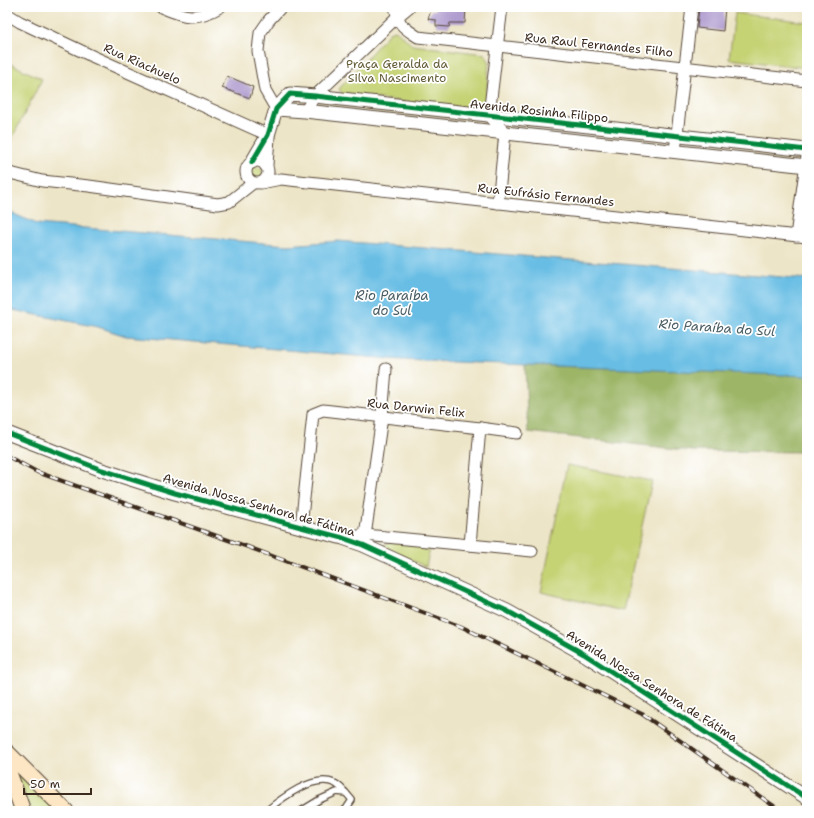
<svg xmlns="http://www.w3.org/2000/svg" width="814" height="818" font-family="'Shantell Sans',sans-serif">
	<style>
		.green { fill: #c6d374; stroke: #807e49 }
		.forest { fill: #9cb566; stroke: #6c7042 }
		.water { fill: #67bde4; stroke: #517481 }
		.building { fill: #ad9ace }
		.lines { fill: none; stroke-linecap: round; stroke-linejoin: round }
		.service-casing { stroke: #564637; stroke-width: 8 }
		.minor-casing { stroke: #564637; stroke-width: 13 }
		.tertiary-casing { stroke: #564637; stroke-width: 15 }
		.secondary-casing { stroke: #564637; stroke-width: 17 }
		.path { stroke: #564637; stroke-width: 1.5; stroke-dasharray: 1 3; stroke-linecap: butt }
		.service { stroke: #fff; stroke-width: 5.5 }
		.minor { stroke: #fff; stroke-width: 11 }
		.tertiary { stroke: #fff; stroke-width: 13 }
		.secondary { stroke: #fce6c4; stroke-width: 15 }
		.rail-casing { stroke: #3b2a1e; stroke-width: 4 }
		.rail { stroke: #fff; stroke-width: 2.5; stroke-dasharray: 8; stroke-linecap: butt }
		.cycleway-casing { stroke: #fff; stroke-width: 8 }
		.cycleway { stroke: #00873e; stroke-width: 5 }
		.labels { text-anchor: middle; stroke-width: 3.5; stroke-linejoin: round; paint-order: stroke }
		.street-label { font-size: 12px; fill: #3b2a1e; stroke: #fff }
		.park-label { font-size: 12px; fill: #655d38; stroke: #fff }
		.water-label { font-size: 13px; font-style: italic; fill: #4a5d63; stroke: #fff }
	</style>
	<rect width="100%" height="100%" fill="#fff"/>
	<filter id="ink" filterUnits="userSpaceOnUse"><feTurbulence type="fractalNoise" baseFrequency=".025" numOctaves="2"/><feDisplacementMap in="SourceGraphic" scale="8" xChannelSelector="R" yChannelSelector="G"/><feConvolveMatrix kernelMatrix="1 2 1 2 8 2 1 2 1" color-interpolation-filters="sRGB"/></filter>
	<filter id="wash" filterUnits="userSpaceOnUse"><feTurbulence type="fractalNoise" baseFrequency=".012" numOctaves="4" result="noise"/><feDisplacementMap in="SourceGraphic" scale="16" xChannelSelector="R" yChannelSelector="G"/><feGaussianBlur stdDeviation="0.9" result="paint"/><feColorMatrix in="noise" values="0 0 0 0 0 0 0 0 0 0 0 0 0 0 0 0 0 1.4 0 .05"/><feComposite in="paint" operator="in"/></filter>
	<g filter="url(#wash)">
		<rect width="100%" height="100%" fill="#ede5c7"/>
		<g class="green">
			<path d="M735 13 807 22V68L729 59Z"/>
			<path d="M396 30 412 45 485 54 489 61 486 102 479 110 343 95 339 89 391 31Z"/>
			<path d="M7 62 42 79 7 148Z"/>
			<circle cx="257" cy="173" r="6"/>
			<path d="M567 465 652 481 623 611 541 592Z"/>
			<path d="M392 541 430 548 426 567 382 546Z"/>
			<path d="M14 773 21 777 61 811H32Z"/>
		</g>
		<path class="forest" d="M525 365 807 374V452L693 451 528 432Z"/>
		<path class="water" d="M7 211 37 224 288 245 338 241 807 279V376L402 360 126 336 98 327 7 309Z"/>
		<g id="blocks">
			<g class="building">
				<path d="M436 7H466L465 23H450L449 27 436 26V20L428 19 431 10H435Z"/>
				<path d="M699 7H725L723 31 697 28Z"/>
				<path d="M227 76 253 87 250 98 222 88Z"/>
			</g>
		</g>
	</g>
	<g filter="url(#ink)">
		<use href="#blocks" fill-opacity="0" stroke="#564637" stroke-width="1"/>
		<g class="lines">
			<defs>
				<g id="service">
					<path d="M266 811C282 798 313 774 334 783 338 784 343 790 346 793"/>
					<path d="M301 811 319 800 337 792 346 793 352 800 346 809 343 811"/>
				</g>
				<g id="minor">
					<path d="M161 7C184 17 196 21 220 7"/>
					<path d="M395 7C399 26 403 27 418 37L807 81"/>
					<path d="M7 14 20 22 94 57 268 135"/>
					<path d="M276 109 265 90 258 51 260 33 269 20 281 7"/>
					<path d="M305 111 315 96 397 17 409 7"/>
					<path d="M675 151 692 7"/>
					<circle cx="257" cy="172" r="11"/>
					<path d="M7 172 10 173 42 181 89 186 218 204 229 202 253 183"/>
					<path d="M261 183 281 179 807 237"/>
					<path d="M498 203 505 133 489 115 502 7"/>
					<path d="M796 236 807 156"/>
					<path d="M301 527 313 414 323 410 480 428 517 433"/>
					<path d="M343 538 365 535 532 551"/>
					<path d="M364 543 382 417 386 369"/>
					<path d="M470 545 480 428"/>
				</g>
				<g id="tertiary">
					<path d="M276 109 305 111 807 166"/>
					<path d="M252 162 268 135 276 109 290 94 315 96 807 150"/>
					<path d="M266 165 268 137"/>
					<path d="M7 433 102 470 175 493 301 527 343 538 363 545 507 611 584 654 807 798"/>
				</g>
				<g id="secondary">
					<path d="M7 752 66 811"/>
					<path d="M7 767 23 811"/>
				</g>
			</defs>
			<use href="#service" class="service-casing"/>
			<use href="#minor" class="minor-casing"/>
			<use href="#tertiary" class="tertiary-casing"/>
			<use href="#secondary" class="secondary-casing"/>
			<path class="path" d="M36 811 45 808"/>
			<use href="#service" class="service"/>
			<use href="#minor" class="minor"/>
			<use href="#tertiary" class="tertiary"/>
			<use href="#secondary" class="secondary"/>
			<defs>
				<path id="rail" d="M7 456 37 472 248 547 460 626 642 714 781 811"/>
			</defs>
			<use href="#rail" class="rail-casing"/>
			<use href="#rail" class="rail"/>
			<defs>
				<g id="cycleway">
					<path d="M252 162 268 135 276 109 290 94 315 96 807 150"/>
					<path d="M7 433 102 470 175 493 301 527 343 538 363 545 507 611 584 654 807 798"/>
				</g>
			</defs>
			<use href="#cycleway" class="cycleway-casing"/>
			<use href="#cycleway" class="cycleway"/>
		</g>
	</g>
	<g class="labels">
		<g class="street-label">
			<text transform="translate(599 45) rotate(6)" y="4">Rua Raul Fernandes Filho</text>
			<text transform="translate(142 64) rotate(24)" y="4">Rua Riachuelo</text>
			<text transform="translate(539 111) rotate(6)" y="4">Avenida Rosinha Filippo</text>
			<text transform="translate(546 195) rotate(6)" y="4">Rua Eufrásio Fernandes</text>
			<text transform="translate(416 408) rotate(6)" y="4">Rua Darwin Felix</text>
			<text transform="translate(259 505) rotate(16)" y="4">Avenida Nossa Senhora de Fátima</text>
			<text transform="translate(652 686) rotate(32)" y="4">Avenida Nossa Senhora de Fátima</text>
		</g>
		<g class="park-label">
			<text x="397" y="68">Praça Geralda da<tspan x="397" dy="14">Silva Nascimento</tspan></text>
		</g>
		<g class="water-label">
			<text x="392" y="300">Rio Paraíba<tspan x="392" dy="15">do Sul</tspan></text>
			<text transform="translate(717 327) rotate(4)" y="5">Rio Paraíba do Sul</text>
		</g>
	</g>
	<rect width="814" height="818" fill="none" stroke="#fff" stroke-width="24"/>
	<path d="M24 788v6h67v-6" fill="none" stroke="#3b2a1e" stroke-width="2"/>
	<text x="30" y="788" font-size="12" fill="#3b2a1e" stroke="#ffffff" stroke-width="3" paint-order="stroke">50 m</text>
</svg>
